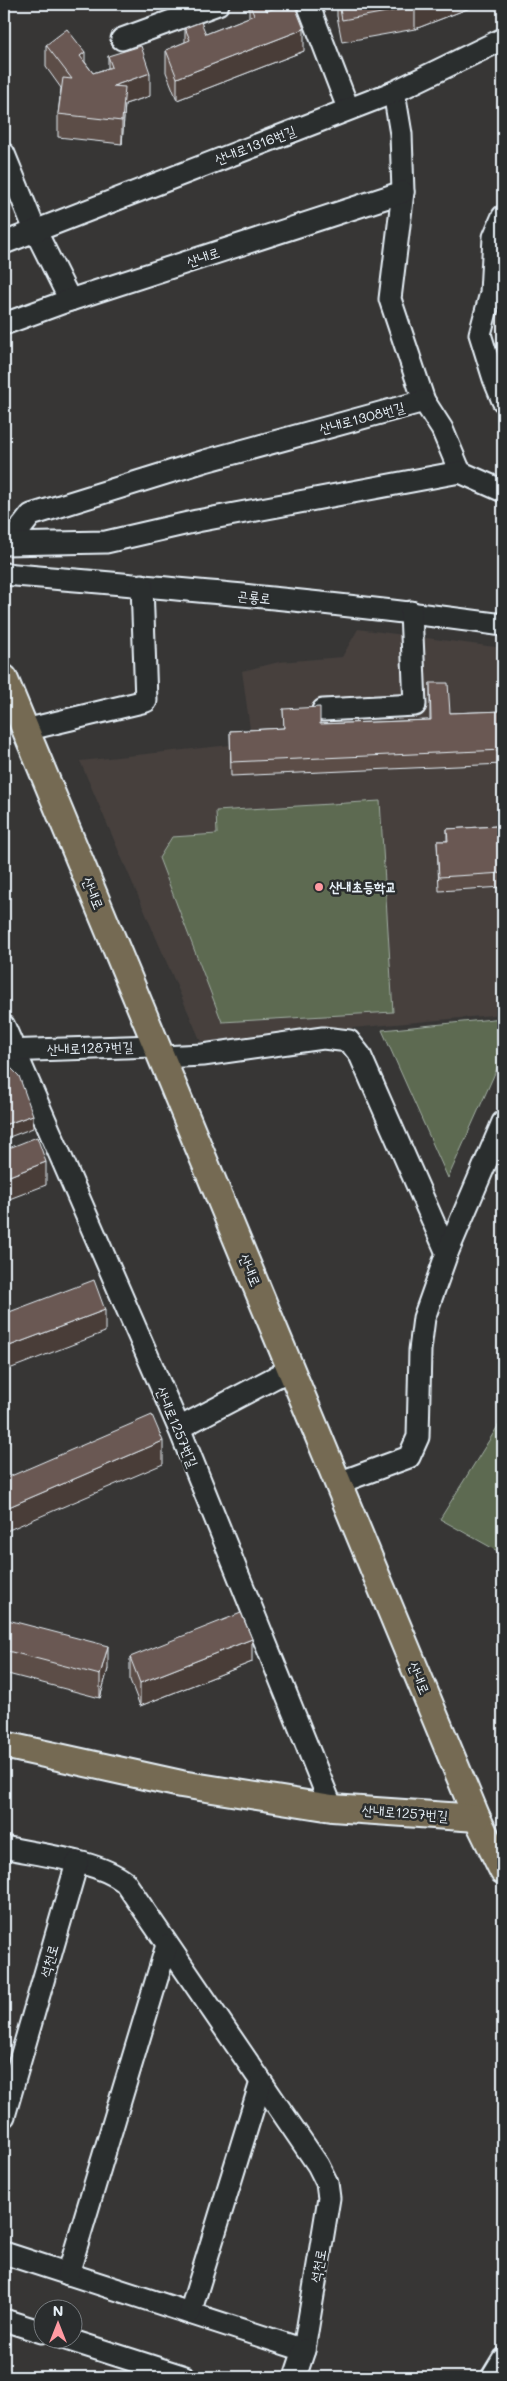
<svg xmlns="http://www.w3.org/2000/svg" width="507" height="2381" font-family="Mali,'Poor Story',sans-serif">
	<style>
		.built { fill: #46403e }
		.green { fill: #5d6a51; stroke: #a2aea4 }
		.lines { fill: none; stroke-linecap: round; stroke-linejoin: round }
		.minor-casing { stroke: #e8f1f8; stroke-width: 25 }
		.major-casing { stroke: #e8f1f8; stroke-width: 30 }
		.minor { stroke: #2a2d2e; stroke-width: 21 }
		.major { stroke: #746b52; stroke-width: 26 }
		.wall { fill: #5b4d47; stroke: #e8f1f8 }
		.shaded-wall { fill: #4a3e39; stroke: #e8f1f8 }
		.building { fill: #6a5952; stroke: #e8f1f8 }
		.poi-dot { fill: #ff9aa2; stroke: #2a2d2e; stroke-width: 2 }
		.labels { text-anchor: middle; stroke-width: 5; stroke-linejoin: round; paint-order: stroke }
		.street-label { font-size: 14px; fill: #e8f1f8; stroke: #2a2d2e }
		.poi-label { font-size: 14px; font-weight: bold; fill: #e8f1f8; stroke: #2a2d2e; text-anchor: start }
	</style>
	<rect width="100%" height="100%" fill="#373635"/>
	<filter id="ink" filterUnits="userSpaceOnUse"><feTurbulence type="fractalNoise" baseFrequency=".02" numOctaves="2"/><feDisplacementMap in="SourceGraphic" scale="10" xChannelSelector="R" yChannelSelector="G"/><feConvolveMatrix kernelMatrix="1 2 1 2 8 2 1 2 1" color-interpolation-filters="sRGB"/></filter>
	<g filter="url(#ink)">
		<path class="built" d="M358 629 503 648V1014L201 1042 80 761 230 745 250 729 242 671 279 662 342 657Z"/>
		<g class="green">
			<path d="M380 801 393 1012 222 1022 159 858 172 837 217 834 216 811Z"/>
			<path d="M503 1018V1055L448 1178 382 1030Z"/>
			<path d="M503 1418V1554L440 1519Z"/>
		</g>
		<g class="lines">
			<defs>
				<g id="minor">
					<path d="M308 4 348 108"/>
					<path d="M122 39 218 4"/>
					<path d="M394 92 401 134 403 192 390 299 424 401 442 429 460 472"/>
					<path d="M4 154 35 230 70 300"/>
					<path d="M503 216 494 237 491 293 480 334 494 379 503 401"/>
					<path d="M4 243 394 92 503 39"/>
					<path d="M4 324 70 300 403 192"/>
					<path d="M10 542 31 515 205 461 424 401"/>
					<path d="M4 544 106 542 197 521 460 472 503 491"/>
					<path d="M4 574C171 588 337 602 503 625"/>
					<path d="M323 710 415 705 411 612"/>
					<path d="M25 730 146 701 142 585"/>
					<path d="M4 1026 179 1428 332 1808"/>
					<path d="M4 1051 154 1046 161 1057 203 1055 323 1038 349 1041 360 1055 447 1253"/>
					<path d="M179 1428 291 1369"/>
					<path d="M338 1483 409 1457 418 1437 420 1350 424 1318 447 1253 503 1122"/>
					<path d="M4 1847C39 1855 97 1860 125 1882L318 2165 327 2183 329 2198 304 2350 4 2253"/>
					<path d="M4 2116 77 1863"/>
					<path d="M68 2274 167 1945"/>
					<path d="M190 2313 261 2082"/>
					<path d="M4 2320 42 2332"/>
					<path d="M63 2338 185 2377"/>
					<path d="M295 2377 304 2350"/>
					<path d="M492 2377 503 2359"/>
				</g>
				<g id="major">
					<path d="M4 678 477 1818 503 1871"/>
					<path d="M4 1745 181 1784 332 1808 477 1818"/>
				</g>
			</defs>
			<use href="#minor" class="minor-casing"/>
			<use href="#major" class="major-casing"/>
			<use href="#minor" class="minor"/>
			<use href="#major" class="major"/>
		</g>
		<g class="wall">
			<path d="M249 4H264L267 11 304 51 177 100 166 72V50L185 42V28L206 34 249 17Z"/>
			<path d="M337 4H480L415 29 342 42 337 16Z"/>
			<path d="M46 45 85 62 93 73 108 68V56L150 96 125 104 122 144 58 137V114L61 88 46 67Z"/>
			<path d="M430 683 450 713 503 711V764L231 776 230 731 284 728 283 709 320 724 430 720Z"/>
			<path d="M503 813V887L439 891 437 841H447V829L497 826V814Z"/>
			<path d="M4 1619 108 1669 100 1698 4 1673Z"/>
			<path d="M130 1657 252 1662 140 1706 130 1680Z"/>
		</g>
		<g class="shaded-wall">
			<path d="M422 4H480L415 29V7Z"/>
			<path d="M304 29V51L177 100V78Z"/>
			<path d="M85 52V75L80 56Z"/>
			<path d="M150 73V96L125 104 122 144V121L113 86Z"/>
			<path d="M33 1115V1128L4 1139V1125Z"/>
			<path d="M46 1162V1185L4 1201V1178Z"/>
			<path d="M105 1310V1332L4 1371V1348Z"/>
			<path d="M163 1441V1464L4 1532V1509Z"/>
			<path d="M252 1639V1662L140 1706V1683Z"/>
			<path d="M108 1646V1669L100 1698V1675Z"/>
		</g>
		<g class="building">
			<path d="M249 4H264L267 11 286 4H294L304 29 177 78 166 50 190 40 185 28 201 22 206 34 254 15Z"/>
			<path d="M339 4H422L415 7 342 20Z"/>
			<path d="M67 29 85 52 80 56 93 73 112 67 108 56 141 46 150 73 113 86 125 87 122 121 58 114 63 78 72 79 46 45Z"/>
			<path d="M430 683H448L450 713 503 711V750L231 762 230 731 284 728 283 709 320 707V724L431 720Z"/>
			<path d="M503 813V873L439 877 437 841H448L447 829 498 826 497 814Z"/>
			<path d="M4 1064 9 1066 19 1076 33 1115 4 1125Z"/>
			<path d="M37 1137 46 1162 4 1178V1150Z"/>
			<path d="M94 1280 105 1310 4 1348V1314Z"/>
			<path d="M152 1415 163 1441 4 1509V1479Z"/>
			<path d="M241 1613 252 1639 140 1683 130 1657Z"/>
			<path d="M4 1619 108 1646 100 1675 4 1650Z"/>
		</g>
	</g>
	<circle class="poi-dot" cx="319" cy="887" r="5"/>
	<g class="labels">
		<g class="street-label">
			<text transform="translate(255 145) rotate(-21)" y="5">산내로1316번길</text>
			<text transform="translate(203 257) rotate(-18)" y="5">산내로</text>
			<text transform="translate(362 418) rotate(-15)" y="5">산내로1308번길</text>
			<text transform="translate(254 597) rotate(6)" y="5">곤룡로</text>
			<text transform="translate(93 893) rotate(67)" y="5">산내로</text>
			<text transform="translate(90 1048) rotate(-2)" y="5">산내로1287번길</text>
			<text transform="translate(250 1270) rotate(67)" y="5">산내로</text>
			<text transform="translate(177 1427) rotate(67)" y="5">산내로1257번길</text>
			<text transform="translate(419 1678) rotate(67)" y="5">산내로</text>
			<text transform="translate(405 1813) rotate(4)" y="5">산내로1257번길</text>
			<text transform="translate(49 1961) rotate(-74)" y="5">석천로</text>
			<text transform="translate(318 2266) rotate(-80)" y="5">석천로</text>
		</g>
		<g class="poi-label">
			<text x="329" y="892">산내초등학교</text>
		</g>
	</g>
	<rect width="507" height="2381" fill="none" stroke="#2a2d2e" stroke-width="20"/>
	<rect x="10" y="10" width="487" height="2361" fill="none" stroke="#e8f1f8" stroke-width="2" filter="url(#ink)"/>
	<g transform="translate(58 2324)"><circle r="24" fill="#2a2d2e" stroke="#767b7f"/>
	<path d="M0-4L9 19L0 12L-9 19Z" fill="#ff9aa2"/>
	<text y="-8" font-size="14" font-weight="bold" text-anchor="middle" fill="#e8f1f8">N</text>
	</g>
</svg>
